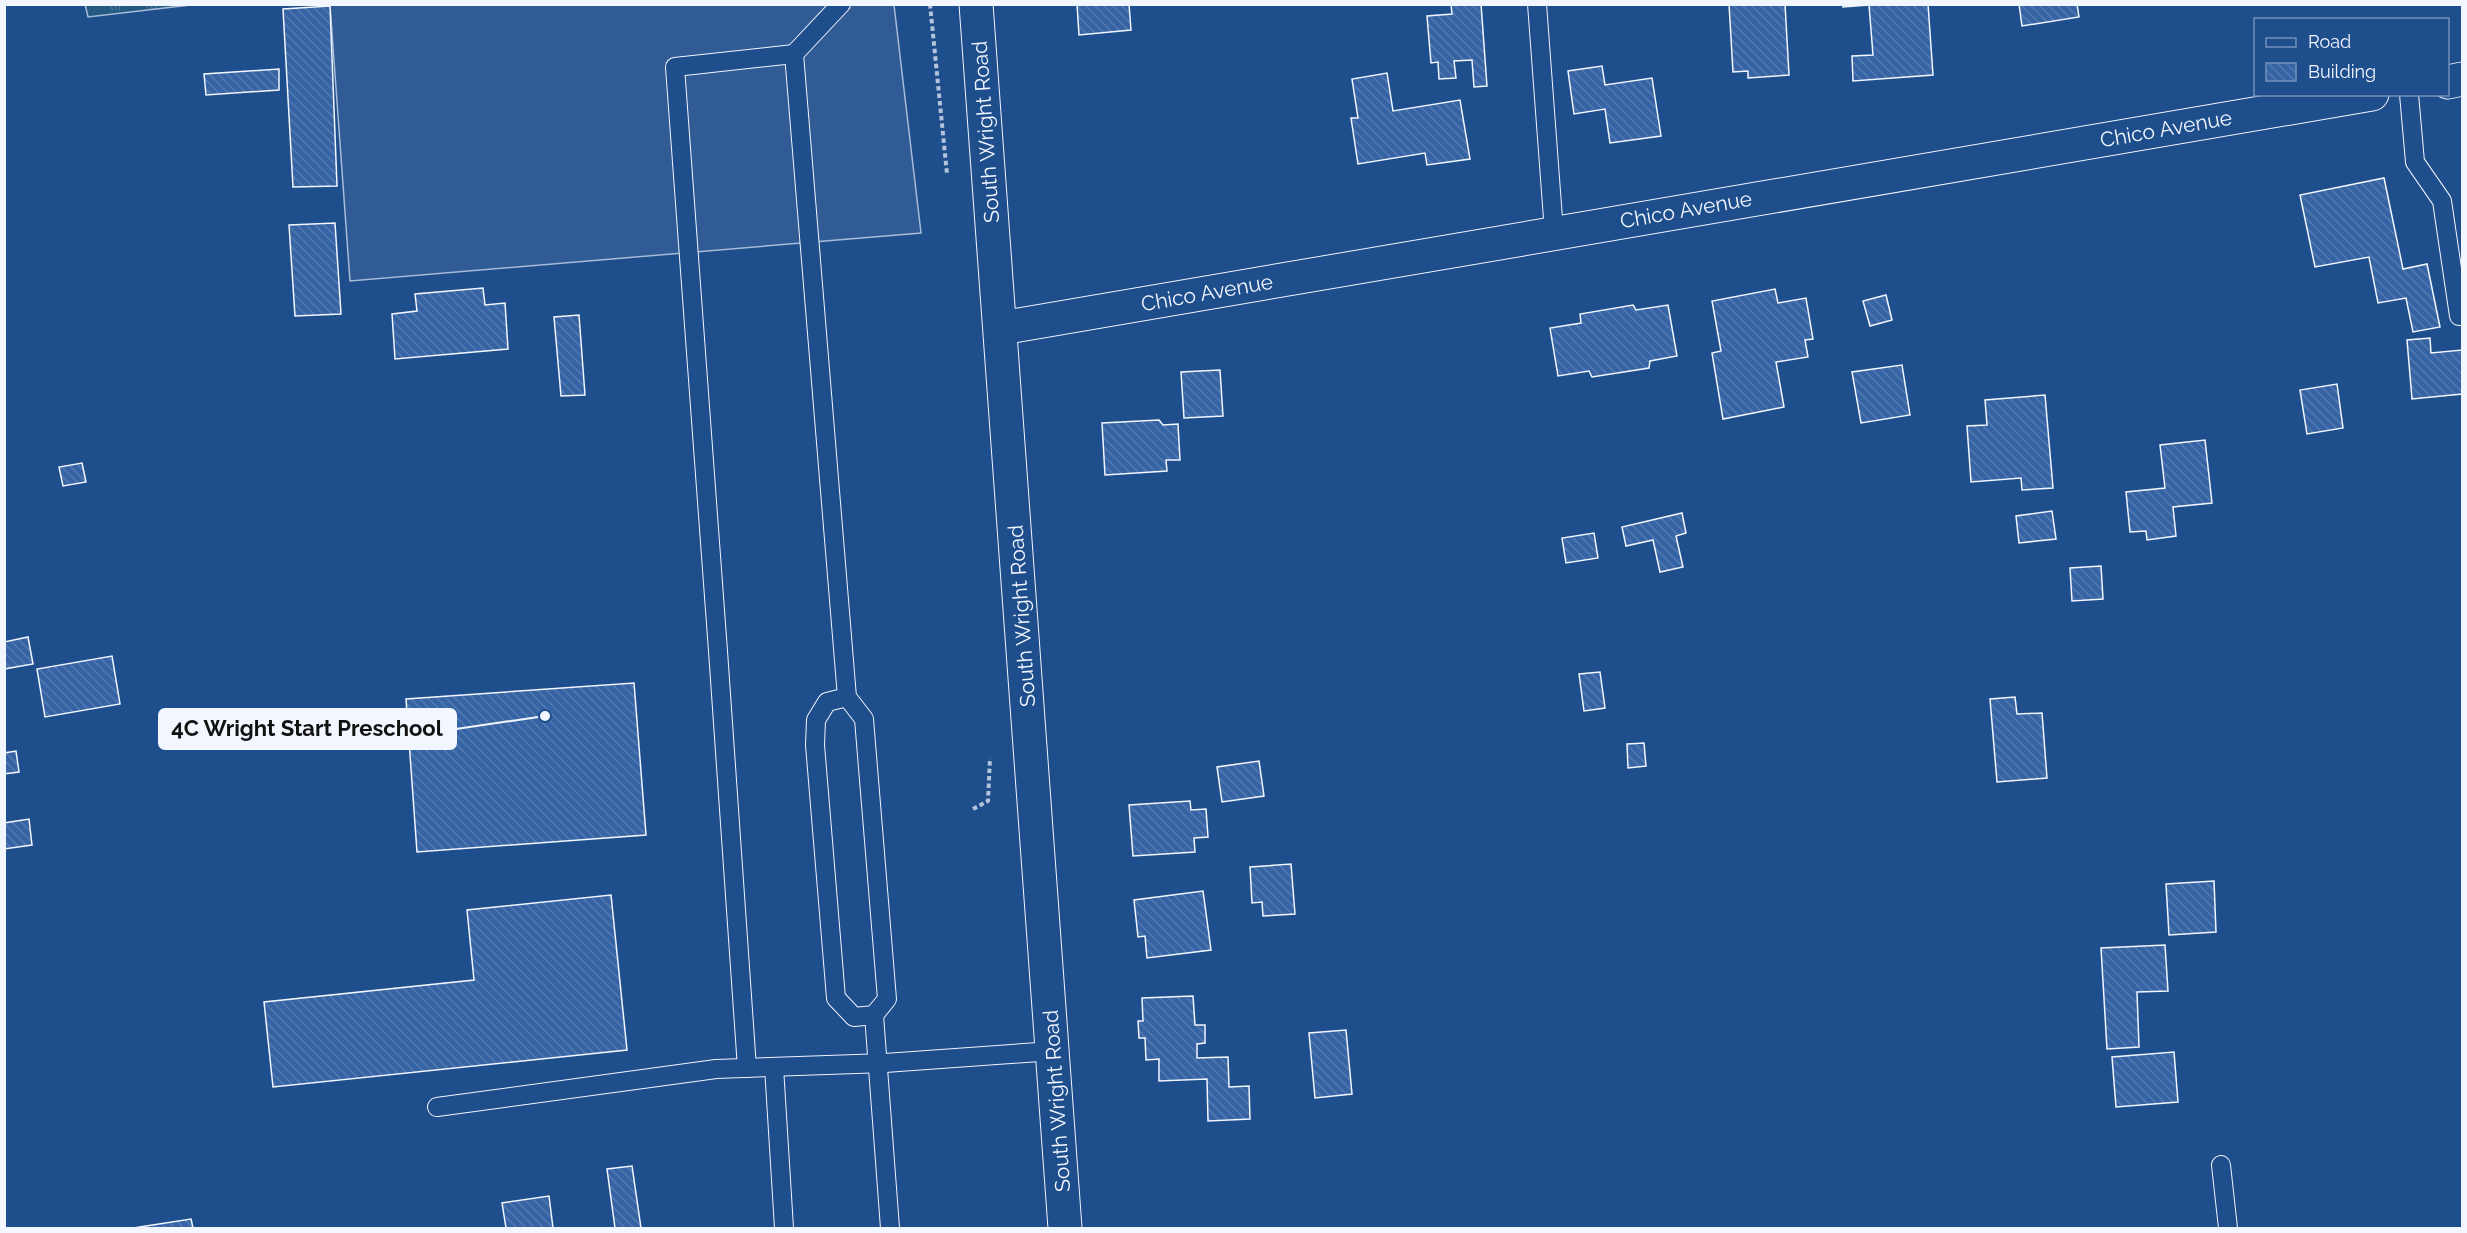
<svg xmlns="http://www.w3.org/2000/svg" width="2467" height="1233" font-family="Raleway,sans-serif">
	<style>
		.grass { fill: url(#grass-tufts); stroke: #a8bbd7; stroke-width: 1.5 }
		.parking { fill: #305b95; stroke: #a8bbd7; stroke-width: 1.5 }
		.building { fill: url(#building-back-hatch); stroke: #f2f6ff; stroke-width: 1.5 }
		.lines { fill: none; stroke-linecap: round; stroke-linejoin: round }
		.lane-casing { stroke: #f2f6ff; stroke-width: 20 }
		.street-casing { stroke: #f2f6ff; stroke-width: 35 }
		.secondary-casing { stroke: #f2f6ff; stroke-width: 35 }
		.path { stroke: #b3c4dc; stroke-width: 4; stroke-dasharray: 4.5 3; stroke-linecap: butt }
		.lane { stroke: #1f4e8c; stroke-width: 18 }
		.street { stroke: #1f4e8c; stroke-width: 33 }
		.secondary { stroke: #1f4e8c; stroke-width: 33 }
		.labels { text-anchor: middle; stroke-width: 4.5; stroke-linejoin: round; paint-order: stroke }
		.street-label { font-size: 21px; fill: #f2f6ff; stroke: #1f4e8c }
		.leader { fill: none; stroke: #f2f6ff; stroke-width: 2 }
		.callout-dot { fill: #f2f6ff; stroke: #1f4e8c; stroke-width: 2 }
		.callout { fill: #f2f6ff; stroke: #f2f6ff; stroke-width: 2 }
		.callout-label { font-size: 22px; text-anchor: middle; font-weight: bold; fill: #111 }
	</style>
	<defs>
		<pattern id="grass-tufts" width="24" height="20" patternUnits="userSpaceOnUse" patternTransform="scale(1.5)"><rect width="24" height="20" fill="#245a82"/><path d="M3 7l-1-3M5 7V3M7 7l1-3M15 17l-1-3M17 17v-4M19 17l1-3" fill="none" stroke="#447295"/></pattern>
		<pattern id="building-back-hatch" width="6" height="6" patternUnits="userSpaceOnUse" patternTransform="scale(1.5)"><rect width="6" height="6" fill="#3563a3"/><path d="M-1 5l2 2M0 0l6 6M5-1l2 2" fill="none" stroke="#537ab1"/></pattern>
	</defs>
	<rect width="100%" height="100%" fill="#1f4e8c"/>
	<path class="grass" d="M85 4H190V5L88 17Z"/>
	<path class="parking" d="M330 5H894L921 233 350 281Z"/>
	<g class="building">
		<path d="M1077 4H1129L1131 30 1079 35Z"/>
		<path d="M1451 4H1481L1487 86 1474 87 1472 60 1454 61 1456 78 1439 79 1438 62 1431 63 1427 16 1452 14Z"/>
		<path d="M1729 4H1785L1789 75 1748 78V71L1733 72Z"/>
		<path d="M1843 4H1928L1933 75 1853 81 1852 56 1873 55 1869 5 1843 7Z"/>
		<path d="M2019 4H2077L2079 17 2022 26Z"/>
		<path d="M330 6 337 186 293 187 283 9Z"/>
		<path d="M1602 66 1605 85 1652 78 1661 136 1610 143 1605 109 1574 114 1568 71Z"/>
		<path d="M279 69V90L206 95 204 74Z"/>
		<path d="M1387 73 1393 111 1460 100 1470 159 1427 165 1425 153 1358 164 1351 118H1358L1352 79Z"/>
		<path d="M2384 178 2403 269 2427 264 2440 327 2413 332 2406 298 2378 303 2369 257 2315 267 2300 195Z"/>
		<path d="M335 223 341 314 295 316 289 225Z"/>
		<path d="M483 288 485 305 505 303 508 349 395 359 392 314 417 311 415 294Z"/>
		<path d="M1775 289 1778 303 1806 298 1813 339 1805 340 1808 357 1776 362 1784 407 1723 419 1712 353 1721 351 1712 301Z"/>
		<path d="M1886 295 1892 320 1870 326 1863 301Z"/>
		<path d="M1633 305 1636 310 1668 305 1677 356 1650 361 1649 368 1592 377 1589 371 1558 376 1550 328 1581 323 1580 314Z"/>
		<path d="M579 315 585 395 561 396 554 317Z"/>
		<path d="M2430 338 2431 353 2462 350V394L2412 399 2407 340Z"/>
		<path d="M1902 365 1910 415 1861 423 1852 372Z"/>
		<path d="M1220 370 1223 416 1184 418 1181 372Z"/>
		<path d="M2337 384 2343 428 2307 434 2300 390Z"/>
		<path d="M2045 395 2053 488 2022 490 2021 478 1971 482 1967 426 1987 425 1985 400Z"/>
		<path d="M1159 420 1163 425 1178 424 1180 460H1166L1167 471 1105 475 1102 423Z"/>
		<path d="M2205 440 2212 503 2173 507 2176 536 2147 540 2146 531 2130 532 2126 492 2165 488 2160 445Z"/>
		<path d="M82 463 86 482 63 486 59 467Z"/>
		<path d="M2052 511 2056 539 2019 543 2016 516Z"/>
		<path d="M1682 513 1686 533 1676 536 1683 567 1660 572 1653 540 1626 546 1622 527Z"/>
		<path d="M1594 533 1598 558 1566 563 1562 538Z"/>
		<path d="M2101 566 2103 599 2072 601 2070 568Z"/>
		<path d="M28 637 33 664 4 669V642Z"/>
		<path d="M112 656 120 704 45 717 37 669Z"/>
		<path d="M1600 672 1605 708 1584 711 1579 674Z"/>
		<path d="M634 683 646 835 417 852 406 699Z"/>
		<path d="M2015 697 2017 714 2042 713 2047 778 1997 782 1990 699Z"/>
		<path d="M1644 743 1646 766 1628 768 1627 744Z"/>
		<path d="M16 751 19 772 4 774V753Z"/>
		<path d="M1259 761 1264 796 1222 802 1217 767Z"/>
		<path d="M1190 801 1191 810 1206 809 1208 837 1194 838 1195 852 1133 856 1129 805Z"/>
		<path d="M29 819 32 845 4 849V823Z"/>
		<path d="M1291 864 1295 914 1263 916 1262 902 1252 903 1250 867Z"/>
		<path d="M2214 881 2216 932 2169 935 2166 884Z"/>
		<path d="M1203 891 1211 950 1147 958 1145 936 1138 937 1134 900Z"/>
		<path d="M611 895 627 1050 273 1087 264 1002 474 980 467 910Z"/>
		<path d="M2165 945 2168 991 2137 992 2139 1047 2107 1049 2101 948Z"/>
		<path d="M1193 996 1195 1025H1205V1043L1197 1044V1058L1228 1057 1229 1087 1249 1086 1250 1119 1208 1121 1207 1079 1159 1081V1059L1146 1060 1145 1038H1139L1138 1021H1143L1142 998Z"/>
		<path d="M1346 1030 1352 1094 1315 1098 1309 1033Z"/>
		<path d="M2174 1052 2178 1102 2116 1107 2112 1057Z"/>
		<path d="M632 1166 641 1228H615L607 1169Z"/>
		<path d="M549 1196 553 1228H506L502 1203Z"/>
		<path d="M191 1219 193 1228H133Z"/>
	</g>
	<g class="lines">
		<defs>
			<g id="lane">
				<path d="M841 4 794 54 847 697 864 719 887 999 874 1015 854 1017 836 998 815 745 816 720 827 702 847 697"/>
				<path d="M1537 4 1554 232"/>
				<path d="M2409 94 2415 162 2442 201 2459 316"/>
				<path d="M874 1015 890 1228"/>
				<path d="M774 1067 784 1228"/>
				<path d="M747 1068 718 651 675 67 794 54"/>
				<path d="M437 1107 716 1069 885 1063 1053 1051"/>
				<path d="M2221 1165 2228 1228"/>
			</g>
			<g id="street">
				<path d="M2448 82 2462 79"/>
				<path d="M1001 328 2372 94"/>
			</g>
			<path id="secondary" d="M976 4 1065 1228"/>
		</defs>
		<use href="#lane" class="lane-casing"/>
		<use href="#street" class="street-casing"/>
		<use href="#secondary" class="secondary-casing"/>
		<g class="path">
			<path d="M930 4 947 174"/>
			<path d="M973 809 988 801 990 758"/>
		</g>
		<use href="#lane" class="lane"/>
		<use href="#street" class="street"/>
		<use href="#secondary" class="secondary"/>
	</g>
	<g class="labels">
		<g class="street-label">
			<text transform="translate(2166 129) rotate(-10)" y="7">Chico Avenue</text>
			<text transform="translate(986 132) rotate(-94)" y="7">South Wright Road</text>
			<text transform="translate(1686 210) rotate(-10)" y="7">Chico Avenue</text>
			<text transform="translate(1207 293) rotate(-10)" y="7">Chico Avenue</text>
			<text transform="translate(1022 616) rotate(-94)" y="7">South Wright Road</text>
			<text transform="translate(1057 1101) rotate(-94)" y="7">South Wright Road</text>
		</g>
	</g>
	<path class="leader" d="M545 716L456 729"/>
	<circle class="callout-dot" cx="545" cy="716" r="6"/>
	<rect class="callout" x="159" y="709" width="297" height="40" rx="6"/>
	<g class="callout-label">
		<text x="307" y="736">4C Wright Start Preschool</text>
	</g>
	<rect width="2467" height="1233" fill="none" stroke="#f2f6ff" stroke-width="12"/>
	<rect x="2254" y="18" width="195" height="78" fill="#1f4e8c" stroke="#7391ba" stroke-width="1.5"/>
	<rect x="2266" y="38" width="30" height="9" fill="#1f4e8c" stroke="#7391ba" stroke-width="1.5"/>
	<text x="2308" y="48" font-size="18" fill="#f2f6ff">Road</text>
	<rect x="2266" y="63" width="30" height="18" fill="url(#building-back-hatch)" stroke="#7391ba" stroke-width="1.5"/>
	<text x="2308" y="78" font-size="18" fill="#f2f6ff">Building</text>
</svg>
